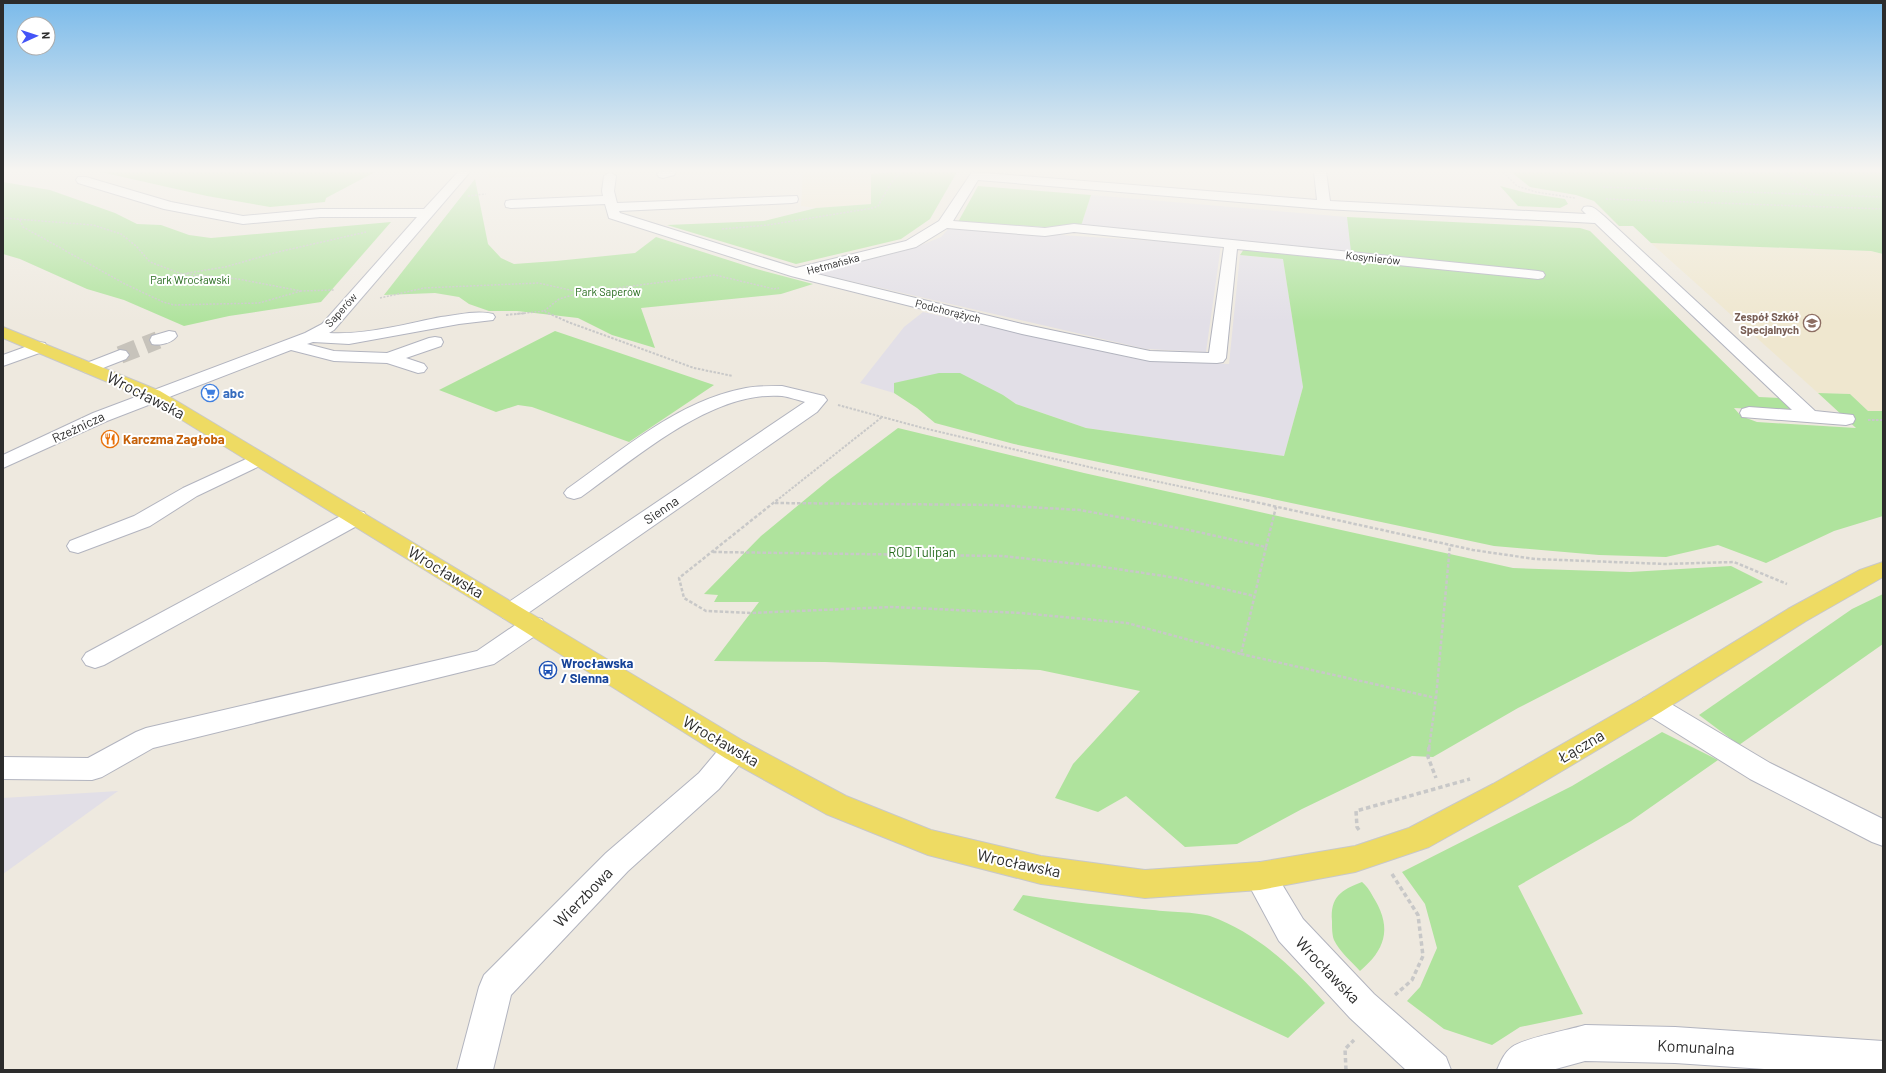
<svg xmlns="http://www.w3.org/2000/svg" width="1886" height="1073" font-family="Barlow,sans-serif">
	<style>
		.industrial { fill: #e2dfe7 }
		.education { fill: #efe7cf }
		.green { fill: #afe39d }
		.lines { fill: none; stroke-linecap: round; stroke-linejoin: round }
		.minor-tunnel { stroke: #c7c3bb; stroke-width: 18; stroke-dasharray: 18 9; stroke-linecap: butt }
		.minor-casing { stroke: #b2b4bf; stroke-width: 2 }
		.major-casing { stroke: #c8c8c8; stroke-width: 2 }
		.path-far3 { stroke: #c8c8c8; stroke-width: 1.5; stroke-dasharray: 2 1.5; stroke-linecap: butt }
		.path-far2 { stroke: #c8c8c8; stroke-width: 2; stroke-dasharray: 2.5 1.5; stroke-linecap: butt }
		.path-far1 { stroke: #c8c8c8; stroke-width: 2.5; stroke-dasharray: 3.5 2; stroke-linecap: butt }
		.path { stroke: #c8c8c8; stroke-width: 3.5; stroke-dasharray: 4.5 3; stroke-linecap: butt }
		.minor { fill: #fff; fill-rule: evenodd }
		.major { fill: #eedb63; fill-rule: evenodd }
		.labels { text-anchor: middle; stroke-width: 4; stroke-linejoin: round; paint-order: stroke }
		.far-street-label { font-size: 11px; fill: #2c2c2c; stroke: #fff }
		.far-park-label { font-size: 11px; fill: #256a1c; stroke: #fff }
		.far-education-label { font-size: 11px; font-weight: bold; fill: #785e54; stroke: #fff; text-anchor: end }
		.shop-label { font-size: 13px; font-weight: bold; fill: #366cbe; stroke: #fff; text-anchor: start }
		.street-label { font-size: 13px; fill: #2c2c2c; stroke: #fff }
		.food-label { font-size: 13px; font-weight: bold; fill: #c56008; stroke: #fff; text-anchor: start }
		.park-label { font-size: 13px; fill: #256a1c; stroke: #fff }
		.transit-label { font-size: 13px; font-weight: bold; fill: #164399; stroke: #fff; text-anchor: start }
		.near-street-label { font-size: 16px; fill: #2c2c2c; stroke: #fff }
	</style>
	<rect width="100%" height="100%" fill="#eee9df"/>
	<g class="industrial">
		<path d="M1091 195 1347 217 1352 251 1081 226Z"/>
		<path d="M949 228 1221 245 1206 352 1146 349 816 273 914 248 941 237Z"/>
		<path d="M1240 255 1283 259 1303 387 1284 456 1086 428 1016 404 1003 395 909 381 894 383V393L860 383 904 327 923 312 1141 360 1229 364Z"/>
		<path d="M118 791 3 874V798Z"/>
	</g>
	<g class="education">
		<path d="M488 172H785L666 175 659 173 489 178Z"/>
		<path d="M803 172H890V173L872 204 816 208 801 206Z"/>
		<path d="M1651 243 1871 251 1883 254V411H1868L1850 394 1818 393Z"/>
	</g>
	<g class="green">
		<path d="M101 172H375L326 198 325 202 270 207 207 196Z"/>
		<path d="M890 172H957L930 219 901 239 796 264 667 225 764 221 816 208 871 204V174Z"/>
		<path d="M1511 172H1883V254L1871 251 1651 243 1633 226H1619L1594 201 1576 195 1530 187Z"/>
		<path d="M475 179 488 244 501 258 514 264 556 261 635 253 656 237 753 268 813 284 781 294 641 308 655 348 612 335 578 318 517 311H489L469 304 459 297 435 293 384 295Z"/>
		<path d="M3 182 50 190 115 213 137 224 161 225 189 235 211 238 391 222 321 302 229 316 184 326 124 300 87 289 20 259 3 254Z"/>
		<path d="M978 186 1091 195 1081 226 1044 227 958 222Z"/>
		<path d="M1500 186 1527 193 1565 199 1568 204 1560 208 1518 206Z"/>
		<path d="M1347 217 1580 228 1590 231 1759 397 1780 398 1794 411 1734 408 1741 416 1757 422 1856 428 1818 393 1850 394 1868 411H1883V516L1834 531 1766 563 1718 545 1666 557 1599 555 1494 546 1014 444 935 423 917 408 894 393V383L939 373H960L1003 395 1016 404 1086 428 1284 456 1303 387 1283 259 1240 255 1244 249 1352 260Z"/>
		<path d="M555 331 705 382 714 385 629 442 532 407 518 405 496 412 439 390Z"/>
		<path d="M898 428 1084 473 1513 568 1630 572 1731 566 1763 582 1518 708 1433 757 1412 756 1302 809 1237 844 1185 847 1126 796 1098 812 1055 798 1073 764 1140 691 1040 670 825 662 714 661 759 602H714L718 595 704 594 761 536 830 479Z"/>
		<path d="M1883 594V644L1739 745 1699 715 1852 609Z"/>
		<path d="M1662 732 1718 760 1631 821 1518 886 1583 1014 1520 1027 1492 1045 1444 1029 1407 1001 1420 987 1437 948 1425 904 1402 872 1572 786Z"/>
		<path d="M1362 882C1368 887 1371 893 1375 900 1392 929 1385 950 1360 971 1351 961 1339 951 1334 940 1332 935 1332 927 1332 921 1330 897 1341 890 1362 882Z"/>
		<path d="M1023 895C1066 902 1109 906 1153 910 1168 912 1196 912 1210 916 1257 933 1293 967 1325 1003L1288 1038 1013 910Z"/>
	</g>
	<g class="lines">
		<path class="minor-tunnel" d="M120 355 158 340"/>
		<defs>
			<g id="minor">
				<path d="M458 172H470L334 330 329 333C367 335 405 324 441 317 457 315 477 310 493 314L495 317 493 320 459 324 349 344 313 342 307 344 334 351 387 353 429 338 435 337 441 338 443 342 441 346 406 358 424 364 427 368 424 372 418 373 387 363 334 361 291 350 107 421 3 468V455L93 413 305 333 322 324 417 217H320L243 224 164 209 78 183 76 180 78 177H86L171 202 243 216 320 209H424Z"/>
				<path d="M610 172 616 176 614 191 617 203 797 196 798 199 797 202 792 203 619 211 620 213 796 268 906 241 939 221 972 172 1317 200 1314 172H1326L1330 201 1586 214 1582 210 1584 207C1594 205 1597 211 1604 216L1815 411 1853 415 1855 419 1853 423 1846 425 1742 417 1740 413 1742 409 1749 407 1792 410 1595 223 1324 209 978 180 953 221 1045 228 1074 224 1538 271 1543 272 1545 275 1543 278 1538 279 1237 249 1226 358 1223 362 1217 363 1150 361 1022 334 791 276 609 218 605 204 511 208 506 207 505 204 506 201 511 200 603 196 602 191 604 176ZM947 228 1045 236 1074 232 1224 247 1209 353 1150 351 1022 324 813 273 916 247Z"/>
				<path d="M659 172H676L674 175 663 178 659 177 657 174Z"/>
				<path d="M169 331 175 332 177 336C172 343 160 346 152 344L150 340 152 336Z"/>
				<path d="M39 342 45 343 47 347 45 351 3 366V355Z"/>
				<path d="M120 350 126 351 129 355 126 359 90 373 84 372 81 368 84 364Z"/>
				<path d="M782 386 824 396 827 400 817 412 521 618 512 620 503 618 500 612 503 606 805 402C798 400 789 397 782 396 712 390 635 459 581 497L574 499 567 497 564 493 567 489C621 451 679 400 746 388 757 386 770 386 782 386Z"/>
				<path d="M259 453 266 455 269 459 266 463 197 496 150 526 78 553 70 551 67 546 70 541 134 516 183 488Z"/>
				<path d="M356 511 364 512 367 517 364 522 104 665 95 668 86 665 82 659 86 653 348 512Z"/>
				<path d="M533 617 542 619 545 625 542 631 494 664 153 748 102 777 92 780 3 779V757L88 758 136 732 146 728 477 651 524 619Z"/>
				<path d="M1652 695 1661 698 1770 763 1883 819V846L1872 842 1750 779 1643 712 1639 705 1643 698Z"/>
				<path d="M735 739 745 742 749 750 745 758 719 789 628 871 511 995 493 1070H457L479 987 484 975 606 853 699 773 725 742Z"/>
				<path d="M1260 862 1271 866 1303 919 1374 994 1446 1057 1451 1070H1406L1350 1018 1279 941 1244 876 1249 866Z"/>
				<path d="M1585 1025 1675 1027 1883 1041V1070H1779L1675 1063 1585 1061 1552 1070H1497C1501 1061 1504 1053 1512 1047 1524 1038 1569 1030 1585 1025Z"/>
			</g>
			<path id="major" d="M3 327 160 391 745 742 846 796 931 830 1041 856 1145 870 1260 862 1355 846 1409 828 1493 784 1643 698 1788 609 1860 570 1883 562V577L1806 621 1661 712 1513 800 1429 847 1355 872 1260 890 1145 898 1041 884 928 855 826 814 725 758 503 618 148 399 3 338Z"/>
		</defs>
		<use href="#minor" class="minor-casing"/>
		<use href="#major" class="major-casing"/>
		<g class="path-far3">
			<path d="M1503 172 1517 186 1536 192 1575 198"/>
			<path d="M1782 172 1815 194"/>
			<path d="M1876 172H1883"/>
			<path d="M1603 187 1883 197"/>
			<path d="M468 196 486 194"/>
			<path d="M1606 199 1883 209"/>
			<path d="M3 218 93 225 121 234 136 246 150 262 182 274 225 267 278 252 366 232"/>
			<path d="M20 220 23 227 125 284 163 302 174 305 259 303 301 291"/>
			<path d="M722 229 768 225 873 208 878 206 891 183 901 172"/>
			<path d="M186 274 238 279 301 291 334 290"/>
			<path d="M380 298 424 288 538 283 579 292"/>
			<path d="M544 311 559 299 580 293 715 275 774 289 779 288"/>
			<path d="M517 314 544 311 550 314"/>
		</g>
		<g class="path-far2">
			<path d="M548 313 568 322 694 368 733 376"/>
			<path d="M506 315 526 313"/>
			<path d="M838 405 923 428 1102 470 1250 501"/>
			<path d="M1868 420H1883"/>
			<path d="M776 501 882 417"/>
		</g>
		<g class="path-far1">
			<path d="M1246 500 1473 550 1535 559 1666 564 1734 562 1787 584"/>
			<path d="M775 503 993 505 1080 510 1189 530 1266 547 1241 654 1127 623 1021 613 892 607 750 613 706 611 684 598 679 578 777 500"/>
			<path d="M1266 547 1276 507"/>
			<path d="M713 552 1002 556 1097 566 1177 578 1254 596"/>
			<path d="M1241 654 1436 698"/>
			<path d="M1429 748 1436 698 1450 545"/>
		</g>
		<g class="path">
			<path d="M1429 747 1428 757 1436 778"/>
			<path d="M1359 830 1357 827 1356 811 1470 779"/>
			<path d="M1392 874 1418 915 1423 956 1412 980 1395 995"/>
			<path d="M1346 1070 1345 1049 1354 1040"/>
		</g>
		<use href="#minor" class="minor"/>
		<use href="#major" class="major"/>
	</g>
	<linearGradient id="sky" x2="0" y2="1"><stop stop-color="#7abaea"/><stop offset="0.53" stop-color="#f7f5f1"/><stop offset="1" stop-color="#f7f5f1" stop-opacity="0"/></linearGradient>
	<rect width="1886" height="322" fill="url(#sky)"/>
	<defs>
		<symbol id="school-ring" viewBox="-11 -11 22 22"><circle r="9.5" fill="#fff" stroke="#8d6e63" stroke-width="1.5"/><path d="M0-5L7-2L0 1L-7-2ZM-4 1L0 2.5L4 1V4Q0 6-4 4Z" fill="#8d6e63"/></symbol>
		<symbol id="supermarket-ring" viewBox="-11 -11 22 22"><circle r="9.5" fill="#fff" stroke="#3f7fe0" stroke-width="1.5"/><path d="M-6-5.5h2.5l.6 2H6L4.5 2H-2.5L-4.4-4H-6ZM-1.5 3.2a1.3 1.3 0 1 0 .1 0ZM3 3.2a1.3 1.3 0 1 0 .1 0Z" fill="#3f7fe0"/></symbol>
		<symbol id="restaurant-ring" viewBox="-11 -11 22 22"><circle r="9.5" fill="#fff" stroke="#e8710a" stroke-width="1.5"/><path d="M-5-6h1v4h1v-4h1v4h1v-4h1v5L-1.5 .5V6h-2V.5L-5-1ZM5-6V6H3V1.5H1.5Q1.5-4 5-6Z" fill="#e8710a"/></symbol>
		<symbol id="bus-ring" viewBox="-11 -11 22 22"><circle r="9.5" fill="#fff" stroke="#1a4fb4" stroke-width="1.5"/><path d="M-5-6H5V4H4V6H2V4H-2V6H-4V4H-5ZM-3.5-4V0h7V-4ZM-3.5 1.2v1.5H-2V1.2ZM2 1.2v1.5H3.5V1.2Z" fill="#1a4fb4"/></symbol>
	</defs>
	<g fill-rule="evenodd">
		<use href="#school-ring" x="1802" y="313" width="20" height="20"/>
		<use href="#supermarket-ring" x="200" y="383" width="20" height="20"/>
		<use href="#restaurant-ring" x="100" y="429" width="20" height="20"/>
		<use href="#bus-ring" x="538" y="660" width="20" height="20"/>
	</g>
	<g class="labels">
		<g class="far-street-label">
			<text transform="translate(1373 258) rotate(6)" y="4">Kosynierów</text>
			<text transform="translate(833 264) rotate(-15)" y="4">Hetmańska</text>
			<text transform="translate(341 310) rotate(-48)" y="4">Saperów</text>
			<text transform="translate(948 311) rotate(14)" y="4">Podchorążych</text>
		</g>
		<g class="far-park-label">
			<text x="190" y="284">Park Wrocławski</text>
			<text x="608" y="296">Park Saperów</text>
		</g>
		<g class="far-education-label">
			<text x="1799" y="321">Zespół Szkół<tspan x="1799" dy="13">Specjalnych</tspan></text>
		</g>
		<g class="shop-label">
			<text x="223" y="398">abc</text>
		</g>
		<g class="street-label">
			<text transform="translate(78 427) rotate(-25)" y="5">Rzeźnicza</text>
			<text transform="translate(661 510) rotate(-34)" y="5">Sienna</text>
		</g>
		<g class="food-label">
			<text x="123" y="444">Karczma Zagłoba</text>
		</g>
		<g class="park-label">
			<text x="922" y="557">ROD Tulipan</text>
		</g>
		<g class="transit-label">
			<text x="561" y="668">Wrocławska<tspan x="561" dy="15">/ Sienna</tspan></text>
		</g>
		<g class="near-street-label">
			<text transform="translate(146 395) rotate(27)" y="6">Wrocławska</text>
			<text transform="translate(446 572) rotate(31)" y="6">Wrocławska</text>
			<text transform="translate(721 741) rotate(30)" y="6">Wrocławska</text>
			<text transform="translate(1581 746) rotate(-30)" y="6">Łączna</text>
			<text transform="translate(1019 863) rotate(12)" y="6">Wrocławska</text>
			<text transform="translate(583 897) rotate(-46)" y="6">Wierzbowa</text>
			<text transform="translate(1328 970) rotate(46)" y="6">Wrocławska</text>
			<text transform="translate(1696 1047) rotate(3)" y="6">Komunalna</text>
		</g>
	</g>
	<rect width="1886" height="1073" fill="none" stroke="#2c2c2c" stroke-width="8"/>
	<g transform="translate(36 36) rotate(87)"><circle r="19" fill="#ffffff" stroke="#ababab"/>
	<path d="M0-3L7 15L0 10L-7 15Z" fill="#4354f7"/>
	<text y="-6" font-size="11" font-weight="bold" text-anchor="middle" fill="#2c2c2c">N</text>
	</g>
</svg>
